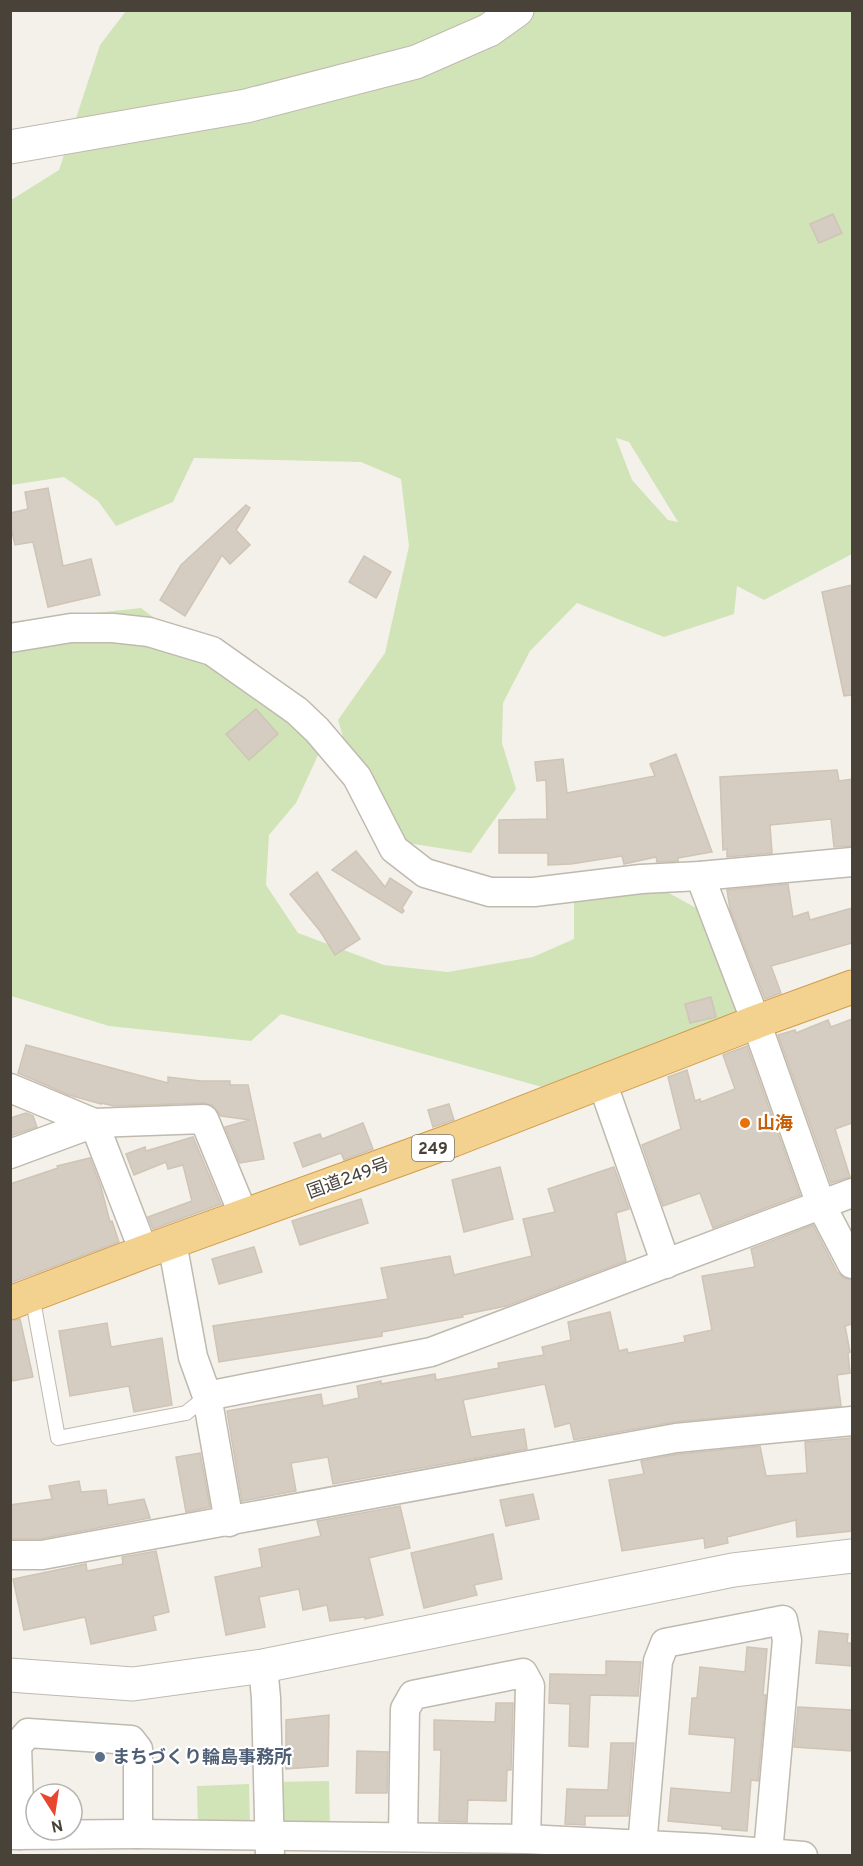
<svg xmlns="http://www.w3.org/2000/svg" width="863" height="1866" font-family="Overpass,'Noto Sans JP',sans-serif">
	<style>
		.green { fill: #d1e4b8; fill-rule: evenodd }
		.building { fill: #d5cdc1; stroke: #cfc4b5; stroke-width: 1.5 }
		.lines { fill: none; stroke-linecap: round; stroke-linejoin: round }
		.service-casing { stroke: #bfb9ae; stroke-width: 16 }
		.minor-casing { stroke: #bfb9ae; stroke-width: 31 }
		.tertiary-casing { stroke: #bfb9ae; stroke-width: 35 }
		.trunk-casing { stroke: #d09b49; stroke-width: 35 }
		.service { stroke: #fff; stroke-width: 14 }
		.minor { stroke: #fff; stroke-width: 28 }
		.tertiary { stroke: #fff; stroke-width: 33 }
		.trunk { stroke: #f3d18e; stroke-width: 33 }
		.food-dot { fill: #e8710a; stroke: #fff; stroke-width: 2 }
		.service-dot { fill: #5c6f8a; stroke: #fff; stroke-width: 2 }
		.labels { text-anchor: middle; stroke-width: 4.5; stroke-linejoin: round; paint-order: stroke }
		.shield { fill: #fff; stroke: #7f7b74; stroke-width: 1.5 }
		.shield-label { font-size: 16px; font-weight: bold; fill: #484239 }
		.food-label { font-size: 18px; font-weight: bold; fill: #c56008; stroke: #fff; text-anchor: start }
		.street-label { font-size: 18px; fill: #484239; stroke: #fff }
		.service-label { font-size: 18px; font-weight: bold; fill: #4e5e75; stroke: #fff; text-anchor: start }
	</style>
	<rect width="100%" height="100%" fill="#f4f1eb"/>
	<g class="green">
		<path d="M126 11H852V554L764 600 737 586 734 614 664 637 577 603 530 651 503 703 502 743 516 789 471 853 388 840 367 819 338 720 385 653 409 546 401 479 361 462 194 458 173 502 116 526 98 501 64 477 11 485V200L59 170 100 45ZM616 438 629 442 678 522 668 520 632 480Z"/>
		<path d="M141 608 243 685 299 723 319 753 296 803 269 835 266 885 298 933 384 965 448 972 533 957 574 939V885L658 887 709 915 739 1011 542 1087 281 1014 251 1041 109 1026 11 996 10 622Z"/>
		<path d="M329 1781 330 1831 273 1832 272 1782Z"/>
		<path d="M249 1784 250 1830 198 1831 197 1786Z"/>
	</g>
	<g class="building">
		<path d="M833 214 842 233 819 243 810 224Z"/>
		<path d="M48 488 63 566 91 559 100 595 48 607 33 542 15 545 10 523V513L28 509 25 492Z"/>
		<path d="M246 505 250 508 236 530 250 545 230 564 222 555 185 616 160 600 181 565Z"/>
		<path d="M364 556 391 572 376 598 349 582Z"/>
		<path d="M852 585V695L844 696 822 592Z"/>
		<path d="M256 709 278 734 249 760 226 734Z"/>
		<path d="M676 754 712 852 678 858V861L657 862 656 857 624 864 622 856 571 864 548 865V853H499V820L547 819 546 780 537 781 535 762 563 759 567 793 655 776 650 764Z"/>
		<path d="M837 770 839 781 852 779V846L834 847 831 819 770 825 772 853 727 857V849L723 850 720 777Z"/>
		<path d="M356 851 385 887 390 878 412 892 402 908 404 911 402 913 332 870Z"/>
		<path d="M317 872 360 939 335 955 320 931 290 894Z"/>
		<path d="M788 884 793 917 808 912 810 920 852 908V943L771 966 781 993 765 999 730 909 727 890Z"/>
		<path d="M711 997 716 1017 690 1023 685 1004Z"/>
		<path d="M852 1019V1123L835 1129 850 1177 831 1183 778 1035 795 1030 796 1033 828 1020 831 1027Z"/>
		<path d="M26 1045 168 1083V1077L201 1081H230V1085H248L264 1159 240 1163 225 1127 250 1120 221 1116 212 1105 203 1103 114 1106 101 1103V1104L69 1095 18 1073Z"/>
		<path d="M747 1046 800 1195 713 1228 700 1193 663 1206 642 1145 681 1129 668 1077 687 1070 695 1101 700 1099 701 1102 735 1089 723 1055Z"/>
		<path d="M449 1104 454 1120 433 1127 428 1110Z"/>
		<path d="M26 1113 33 1116 37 1127 10 1136V1118Z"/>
		<path d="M363 1123 373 1149 344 1160 341 1153 303 1167 294 1143 320 1134 322 1139Z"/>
		<path d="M193 1137 221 1204 153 1229 148 1217 192 1201 183 1165 168 1169 166 1162 134 1175 126 1154 145 1147 146 1151Z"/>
		<path d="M90 1158 101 1187 110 1222 112 1221 119 1242 10 1283V1184L58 1168 57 1166Z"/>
		<path d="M500 1167 513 1219 464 1232 452 1180Z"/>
		<path d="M614 1167 629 1209 616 1213 626 1261 506 1306 462 1315 463 1317 382 1332V1336L219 1362 213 1326 388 1299 381 1268 450 1256 454 1275 532 1256 523 1219 555 1212 548 1189Z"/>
		<path d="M361 1199 368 1223 300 1245 292 1221Z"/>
		<path d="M813 1225 837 1272 844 1278 852 1280V1324L845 1326 850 1352 848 1353 850 1373 837 1375 841 1406 674 1422 574 1440 570 1423 555 1427 545 1384 463 1400 471 1437 524 1429 527 1449 333 1484 328 1457 291 1463 296 1491 242 1501 227 1411 321 1394 323 1406 359 1398 357 1386 381 1381V1384L435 1374 436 1380 499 1368 498 1363 544 1355 542 1347 571 1340 568 1322 610 1312 619 1351 627 1349 628 1353 685 1342 684 1336 712 1330 702 1276 755 1267 751 1249Z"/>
		<path d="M254 1247 262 1272 219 1284 212 1259Z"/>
		<path d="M20 1319 33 1377 13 1381 10 1370V1321Z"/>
		<path d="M107 1323 111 1347 162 1338 172 1405 134 1412 129 1386 70 1396 59 1331Z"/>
		<path d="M852 1438V1531L797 1537 796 1520 727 1537 728 1543 705 1548 704 1538 622 1551 609 1480 644 1474 641 1461 678 1454 760 1446 766 1476 807 1473 805 1442Z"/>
		<path d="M200 1453 210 1507 186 1512 176 1457Z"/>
		<path d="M79 1481 81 1492 106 1490 108 1505 144 1499 150 1518 40 1539H10V1505L52 1499 49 1486Z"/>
		<path d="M533 1494 539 1519 506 1526 500 1500Z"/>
		<path d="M400 1506 410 1548 369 1558 383 1615 365 1619V1617L330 1621 327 1605 303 1610 299 1589 259 1597 265 1627 226 1635 215 1577 262 1567 259 1549 321 1536 317 1521Z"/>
		<path d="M493 1534 502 1579 474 1585 477 1595 424 1608 411 1553Z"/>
		<path d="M156 1551 169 1612 153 1616 156 1630 91 1644 85 1617 24 1630 13 1579 86 1564 87 1571 123 1564 122 1557Z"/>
		<path d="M819 1631 848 1634 847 1643H852V1666L816 1663Z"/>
		<path d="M747 1647 767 1649 763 1695H766L758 1781 751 1780 747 1831 722 1829V1826L668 1821 671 1788 731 1793 735 1738 689 1734 692 1698H697L700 1667 745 1672Z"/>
		<path d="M606 1661 641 1662 638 1696 590 1695 588 1747 569 1746 570 1704 549 1703 550 1674 606 1675Z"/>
		<path d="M496 1703H513L511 1770H507L506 1801 468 1800 467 1822 439 1821 441 1750H434V1720L495 1722Z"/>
		<path d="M798 1707 852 1710V1751L794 1747Z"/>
		<path d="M329 1715 328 1766 286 1769V1720Z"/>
		<path d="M611 1743H634L628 1816H585V1825L565 1824 567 1789 608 1790Z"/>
		<path d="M357 1751 388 1752 387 1793H356Z"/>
	</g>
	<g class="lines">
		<defs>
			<path id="service" d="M32 1295 58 1438 186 1413 207 1396"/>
			<g id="minor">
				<path d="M10 638 71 628H113L149 632 212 651 297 711 317 730 357 777 394 849 425 873 490 892H534L641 879 700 876 852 862"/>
				<path d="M700 876 756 1022 821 1205 852 1264"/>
				<path d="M602 1082 666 1264"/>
				<path d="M10 1088 94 1123 144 1252"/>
				<path d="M10 1154 94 1123 204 1119 244 1216"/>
				<path d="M172 1242 193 1357 207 1396 229 1522"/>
				<path d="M207 1396 431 1352 852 1193"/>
				<path d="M10 1555H42L676 1438 852 1421"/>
				<path d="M263 1666 266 1698 270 1856"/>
				<path d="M10 1835 138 1834 526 1839 705 1848 803 1856"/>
				<path d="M20 1835 17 1746 28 1733 131 1740 138 1749V1834"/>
				<path d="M403 1837 405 1709 413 1695 523 1673 530 1686 526 1839"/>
				<path d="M642 1846 658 1661 665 1643 783 1620 787 1640 768 1853"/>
			</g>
			<g id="tertiary">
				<path d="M10 147 246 106 416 62 489 30 517 10"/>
				<path d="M10 1675 133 1684 263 1666 733 1570 852 1556"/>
			</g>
			<path id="trunk" d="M10 1303 144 1252 453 1140 756 1022 852 987"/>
		</defs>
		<use href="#service" class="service-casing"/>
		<use href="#minor" class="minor-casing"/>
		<use href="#tertiary" class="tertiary-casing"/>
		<use href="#trunk" class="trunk-casing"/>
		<use href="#service" class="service"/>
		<use href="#minor" class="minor"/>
		<use href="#tertiary" class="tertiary"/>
		<use href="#trunk" class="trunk"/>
	</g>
	<circle class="food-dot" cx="745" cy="1123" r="6"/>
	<circle class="service-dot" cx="100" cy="1757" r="6"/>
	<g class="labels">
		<rect class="shield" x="412" y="1135" width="42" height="26" rx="4.5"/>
		<g class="shield-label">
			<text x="433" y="1154">249</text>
		</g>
		<g class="food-label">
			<text x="757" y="1129">山海</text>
		</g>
		<g class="street-label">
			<text transform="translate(348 1178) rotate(-20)" y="6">国道249号</text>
		</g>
		<g class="service-label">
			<text x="112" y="1763">まちづくり輪島事務所</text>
		</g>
	</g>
	<rect width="863" height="1866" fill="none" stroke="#484239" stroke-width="24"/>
	<g transform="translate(54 1812) rotate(168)"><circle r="28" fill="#ffffff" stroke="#b6b3b0" stroke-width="1.5"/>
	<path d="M0-4.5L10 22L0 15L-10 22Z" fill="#e7472f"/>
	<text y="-9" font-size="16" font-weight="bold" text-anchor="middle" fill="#484239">N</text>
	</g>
</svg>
